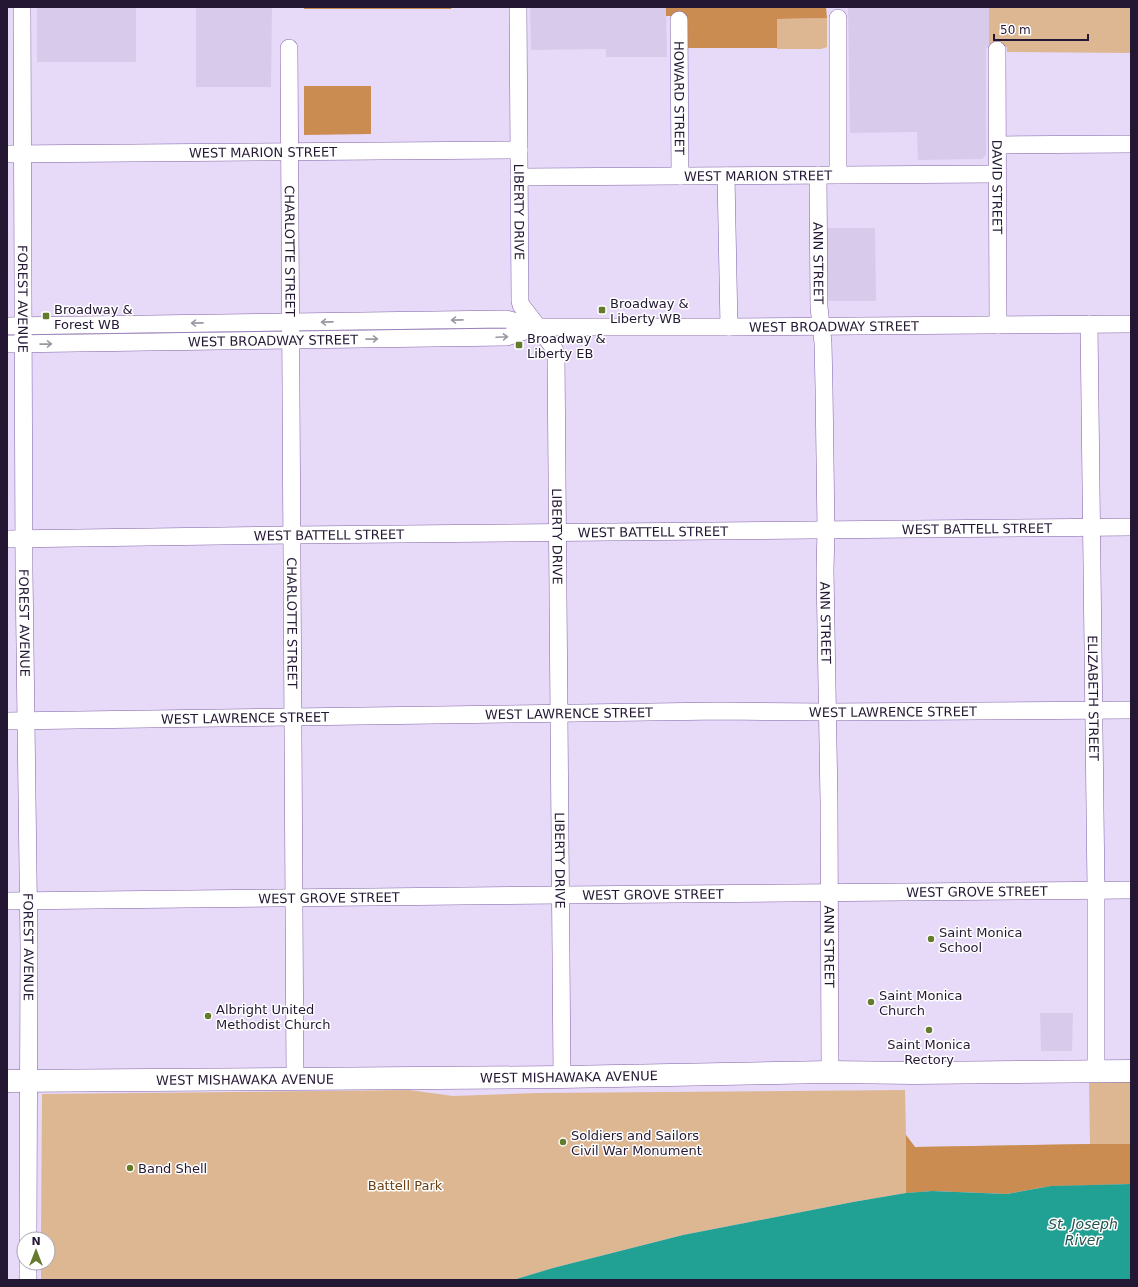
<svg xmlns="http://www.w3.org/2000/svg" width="1138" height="1287" font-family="'DejaVu Sans',sans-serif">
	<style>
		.built { fill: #d8caeb }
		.green { fill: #ddb692 }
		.forest { fill: #ca8c51 }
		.water { fill: #21a193 }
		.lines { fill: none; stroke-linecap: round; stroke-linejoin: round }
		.minor-casing { stroke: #8062a6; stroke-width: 18 }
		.major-casing { stroke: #8062a6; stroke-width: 23 }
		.minor { stroke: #fff; stroke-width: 17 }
		.major { stroke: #fff; stroke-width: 22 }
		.oneway { stroke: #9c97a3 }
		.poi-dot { fill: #647b2d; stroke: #fff; stroke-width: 1.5 }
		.labels { text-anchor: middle; stroke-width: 3; stroke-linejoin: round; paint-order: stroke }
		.street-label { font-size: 13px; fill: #241733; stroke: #fff }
		.poi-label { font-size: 13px; fill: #241733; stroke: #fff; text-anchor: start }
		.park-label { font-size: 13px; fill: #6a4013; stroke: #fff }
		.water-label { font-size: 14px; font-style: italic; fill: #22544d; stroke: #fff }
	</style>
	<rect width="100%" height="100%" fill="#e7daf9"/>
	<g class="built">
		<rect x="37" y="7" width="99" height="55"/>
		<path d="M196 7H272L271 87H196Z"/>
		<path d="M530 7H666L667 57H606V49L531 50Z"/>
		<path d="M848 7H989V47L986 48V155L982 159 918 160 917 132 850 133Z"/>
		<path d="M825 228H875L876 301H827Z"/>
		<path d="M1040 1013H1073L1072 1051H1041Z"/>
	</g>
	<g class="green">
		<path d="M989 7H1131V53L1007 52V47H989Z"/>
		<path d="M827 18V47L821 49H777V19Z"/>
		<path d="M1089 1078 1131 1082V1184L932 1191 906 1193 853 1202 683 1235 553 1268 513 1280H41V1263H48V1239H41L42 1094 409 1090 453 1096 538 1093 905 1090 906 1135 915 1147 1090 1144Z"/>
	</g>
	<g class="forest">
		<path d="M304 7H452L451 9H304Z"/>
		<path d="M666 7H826L827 18 777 19V48H687V16H666Z"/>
		<path d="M304 86H371V134L304 135Z"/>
		<path d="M906 1135 915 1147 1090 1144H1131V1184L1051 1186 1007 1194 932 1191 906 1193Z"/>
	</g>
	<path class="water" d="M1131 1184V1280H513L553 1268 683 1235 853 1202 906 1193 932 1191 1007 1194 1051 1186Z"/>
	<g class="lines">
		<defs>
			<g id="minor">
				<path id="s1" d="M22 7 24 571 29 946 28 1239"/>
				<path id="s2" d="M518 7 520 301 521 305 551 344 554 349 556 354 562 1077"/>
				<path d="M838 18V174"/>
				<path id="s3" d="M679 20 680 176"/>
				<path id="s4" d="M289 48 295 1079"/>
				<path id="s5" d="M997 50 998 325"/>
				<path d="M998 145 1131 144"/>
				<path id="s6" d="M7 154 519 150"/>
				<path id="s7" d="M818 175 819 307 823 343 824 388 826 530 825 570 829 801 830 1072"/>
				<path d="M726 176 729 327"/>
				<path id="s8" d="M519 177 997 174"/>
				<path id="s9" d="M1089 324 1096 890V1071"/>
				<path id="s10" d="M7 326 506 319 537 327H729L1131 324"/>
				<path id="s11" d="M7 344 507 337 537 327"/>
				<path id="s12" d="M7 539 291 535 1131 527"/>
				<path id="s13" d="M7 721 721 711 827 712 1131 710"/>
				<path id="s14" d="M7 901 561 895 1131 890"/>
				<path d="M28 1263V1280"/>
			</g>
			<g id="major">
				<path id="s15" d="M7 1081 562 1077 830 1072 914 1073 1131 1071"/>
			</g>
		</defs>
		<use href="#minor" class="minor-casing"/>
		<use href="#major" class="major-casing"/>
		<use href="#minor" class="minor"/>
		<use href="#major" class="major"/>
	</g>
	<defs><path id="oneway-shaft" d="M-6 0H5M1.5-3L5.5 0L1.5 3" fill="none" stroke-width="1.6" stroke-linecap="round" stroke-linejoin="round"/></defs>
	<g class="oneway">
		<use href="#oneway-shaft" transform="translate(457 320) rotate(179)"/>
		<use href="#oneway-shaft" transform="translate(327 322) rotate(179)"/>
		<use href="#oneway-shaft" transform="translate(197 323) rotate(179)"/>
		<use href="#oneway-shaft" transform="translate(502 337) rotate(-3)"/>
		<use href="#oneway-shaft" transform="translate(372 339) rotate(-1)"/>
		<use href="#oneway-shaft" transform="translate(46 344) rotate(-1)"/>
	</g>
	<g class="poi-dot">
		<rect x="598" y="306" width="8" height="8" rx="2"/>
		<rect x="42" y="312" width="8" height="8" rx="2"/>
		<rect x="515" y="341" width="8" height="8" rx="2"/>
		<circle cx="931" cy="939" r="4"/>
		<circle cx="871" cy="1002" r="4"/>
		<circle cx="208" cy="1016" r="4"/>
		<circle cx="929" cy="1030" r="4"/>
		<circle cx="563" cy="1142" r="4"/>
		<circle cx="130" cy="1168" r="4"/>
	</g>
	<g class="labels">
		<g class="street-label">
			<text dy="5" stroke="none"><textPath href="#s3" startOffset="78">HOWARD STREET</textPath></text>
			<text dy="5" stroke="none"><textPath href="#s6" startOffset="256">WEST MARION STREET</textPath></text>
			<text dy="5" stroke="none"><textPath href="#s8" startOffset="239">WEST MARION STREET</textPath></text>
			<text dy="5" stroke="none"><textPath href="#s5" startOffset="137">DAVID STREET</textPath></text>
			<text dy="5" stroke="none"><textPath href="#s2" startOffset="205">LIBERTY DRIVE</textPath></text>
			<text dy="5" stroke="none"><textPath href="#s4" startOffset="203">CHARLOTTE STREET</textPath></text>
			<text dy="5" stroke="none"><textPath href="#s7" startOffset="88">ANN STREET</textPath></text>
			<text dy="5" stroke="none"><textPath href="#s1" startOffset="292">FOREST AVENUE</textPath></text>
			<text dy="5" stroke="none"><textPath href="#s10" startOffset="828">WEST BROADWAY STREET</textPath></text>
			<text dy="5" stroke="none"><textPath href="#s11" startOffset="266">WEST BROADWAY STREET</textPath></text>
			<text dy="5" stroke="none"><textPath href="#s12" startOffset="970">WEST BATTELL STREET</textPath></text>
			<text dy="5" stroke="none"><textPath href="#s12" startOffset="646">WEST BATTELL STREET</textPath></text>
			<text dy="5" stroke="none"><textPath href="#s12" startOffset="322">WEST BATTELL STREET</textPath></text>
			<text dy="5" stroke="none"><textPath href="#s2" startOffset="541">LIBERTY DRIVE</textPath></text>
			<text dy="5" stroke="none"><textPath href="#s1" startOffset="616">FOREST AVENUE</textPath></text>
			<text dy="5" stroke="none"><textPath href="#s4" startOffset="575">CHARLOTTE STREET</textPath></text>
			<text dy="5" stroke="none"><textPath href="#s7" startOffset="448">ANN STREET</textPath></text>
			<text dy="5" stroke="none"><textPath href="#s9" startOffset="374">ELIZABETH STREET</textPath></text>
			<text dy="5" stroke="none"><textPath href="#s13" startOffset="886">WEST LAWRENCE STREET</textPath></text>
			<text dy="5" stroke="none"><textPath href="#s13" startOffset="562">WEST LAWRENCE STREET</textPath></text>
			<text dy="5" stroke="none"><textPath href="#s13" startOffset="238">WEST LAWRENCE STREET</textPath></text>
			<text dy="5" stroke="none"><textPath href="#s2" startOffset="865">LIBERTY DRIVE</textPath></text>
			<text dy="5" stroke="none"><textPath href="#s14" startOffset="970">WEST GROVE STREET</textPath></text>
			<text dy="5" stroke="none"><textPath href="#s14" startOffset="646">WEST GROVE STREET</textPath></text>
			<text dy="5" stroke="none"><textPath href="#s14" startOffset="322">WEST GROVE STREET</textPath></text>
			<text dy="5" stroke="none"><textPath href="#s1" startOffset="940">FOREST AVENUE</textPath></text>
			<text dy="5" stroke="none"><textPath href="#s7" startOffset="772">ANN STREET</textPath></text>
			<text dy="5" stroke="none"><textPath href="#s15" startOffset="562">WEST MISHAWAKA AVENUE</textPath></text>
			<text dy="5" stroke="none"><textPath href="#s15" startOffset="238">WEST MISHAWAKA AVENUE</textPath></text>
		</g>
		<g class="poi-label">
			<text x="610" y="308">Broadway &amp;<tspan x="610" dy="15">Liberty WB</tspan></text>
			<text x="54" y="314">Broadway &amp;<tspan x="54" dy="15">Forest WB</tspan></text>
			<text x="527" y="343">Broadway &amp;<tspan x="527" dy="15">Liberty EB</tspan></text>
			<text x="939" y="937">Saint Monica<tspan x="939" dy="15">School</tspan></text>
			<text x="879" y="1000">Saint Monica<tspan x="879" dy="15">Church</tspan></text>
			<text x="216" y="1014">Albright United<tspan x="216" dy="15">Methodist Church</tspan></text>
			<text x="929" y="1049" text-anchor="middle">Saint Monica<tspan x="929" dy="15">Rectory</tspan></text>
			<text x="571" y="1140">Soldiers and Sailors<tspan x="571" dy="15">Civil War Monument</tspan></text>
			<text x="138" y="1173">Band Shell</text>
		</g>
		<g class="park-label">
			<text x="405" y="1190">Battell Park</text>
		</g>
		<g class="water-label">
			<text x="1083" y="1229">St. Joseph<tspan x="1083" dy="16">River</tspan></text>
		</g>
	</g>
	<rect width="1138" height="1287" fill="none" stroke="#241733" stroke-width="16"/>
	<g transform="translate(36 1251)"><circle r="19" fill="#ffffff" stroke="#a7a2ad"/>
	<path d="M0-3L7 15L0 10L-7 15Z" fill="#647b2d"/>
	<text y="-6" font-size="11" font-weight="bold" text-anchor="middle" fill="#241733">N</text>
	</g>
	<path d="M994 34v6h94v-6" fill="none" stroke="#241733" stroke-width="2"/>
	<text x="1000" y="34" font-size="12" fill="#241733" stroke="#ffffff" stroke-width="3" paint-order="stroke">50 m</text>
</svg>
